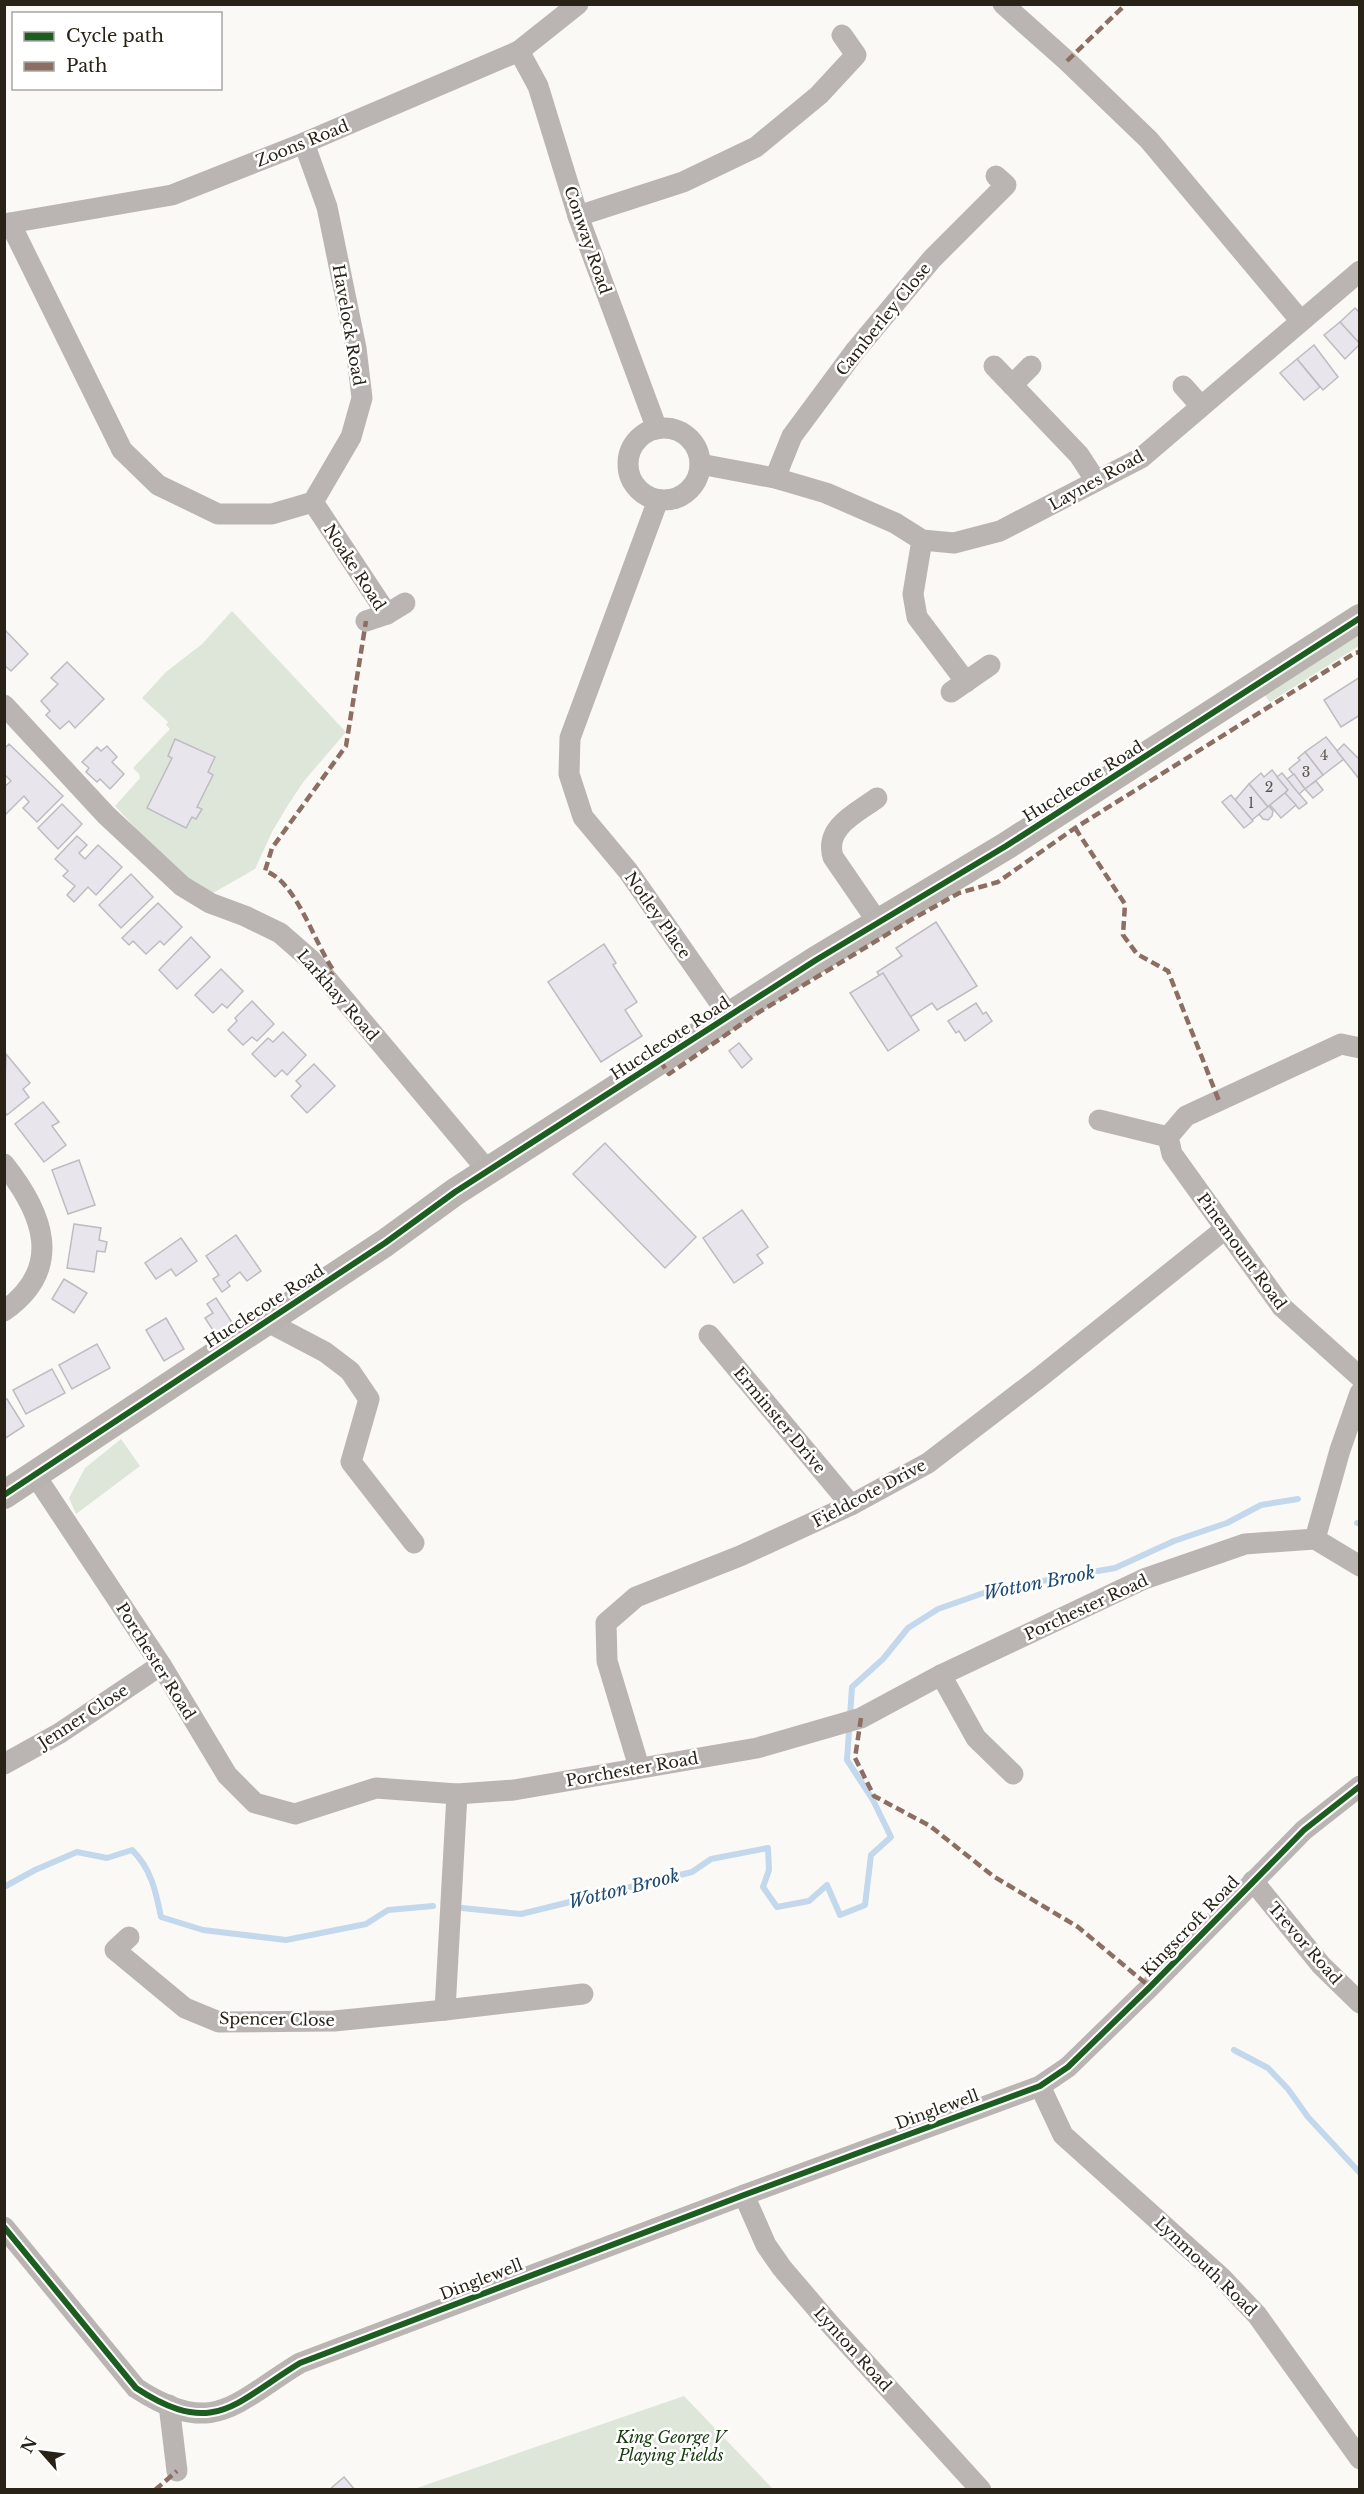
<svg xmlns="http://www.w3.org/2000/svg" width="1364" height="2494" font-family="'Libre Baskerville',serif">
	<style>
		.green { fill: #dde6d9 }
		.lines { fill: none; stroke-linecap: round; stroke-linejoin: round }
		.stream { stroke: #c3d8ec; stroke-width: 6 }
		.building { fill: #e8e6ec; stroke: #bebcc1; stroke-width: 1.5 }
		.street { stroke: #bab5b2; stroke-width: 21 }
		.secondary { stroke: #b9b3af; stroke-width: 28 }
		.quiet { stroke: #8d6e63; stroke-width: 4.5; stroke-dasharray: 9 4.5; stroke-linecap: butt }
		.cycleway-casing { stroke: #fff; stroke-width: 10 }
		.cycleway { stroke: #1b5e20; stroke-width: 6 }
		.labels { text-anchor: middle; stroke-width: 5; stroke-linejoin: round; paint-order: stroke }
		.number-label { font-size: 14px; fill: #58544c }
		.street-label { font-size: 16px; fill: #282316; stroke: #fff }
		.park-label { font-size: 16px; font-style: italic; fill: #153a0c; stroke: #fff }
		.water-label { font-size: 18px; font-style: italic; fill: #1b4971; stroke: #fff }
	</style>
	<rect width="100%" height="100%" fill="#fbf9f5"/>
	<g class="green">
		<path d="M232 611 346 732 304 781 288 805 273 830 255 869 213 893C187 887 135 827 115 806L140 778 139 774 133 768 170 729 166 725 168 722 142 698 166 672 202 644Z"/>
		<path d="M1359 634V646L1270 702 1264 694Z"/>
		<path d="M121 1439 140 1466 76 1514 69 1498 85 1468Z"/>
		<path d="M684 2396 773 2489H414Z"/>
	</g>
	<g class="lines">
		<g class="stream">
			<path d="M1357 1523 1360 1524"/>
			<path d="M4 1887 35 1870 77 1852 107 1858 132 1850C151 1868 156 1892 161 1917L203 1930 286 1940 366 1924 388 1910 433 1906"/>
			<path d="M462 1908 521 1914 692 1872 711 1859 768 1848 769 1870 763 1887 777 1907 809 1901 827 1885 840 1915 865 1905 871 1855 891 1837 873 1800 847 1760 852 1687 883 1659 908 1628 938 1609 992 1590 1115 1568 1174 1541 1227 1523 1261 1505 1298 1499"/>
			<path d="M1234 2050 1268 2068 1288 2089 1308 2117 1360 2173"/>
		</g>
	</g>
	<g class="building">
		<path d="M1355 308 1360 313V344L1340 322Z"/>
		<path d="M1340 322 1360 344 1345 359 1324 335Z"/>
		<path d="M1314 345 1338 377 1323 390 1297 359Z"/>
		<path d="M1297 359 1320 387 1304 400 1280 373Z"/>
		<path d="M4 629 28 654 11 671 4 665Z"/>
		<path d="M67 662 104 699 75 728 69 721 60 729 46 715 50 711 41 701 58 684 51 678Z"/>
		<path d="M1360 677V715L1341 727 1324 700Z"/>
		<path d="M1326 737 1344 759 1323 775 1305 752Z"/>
		<path d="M175 739 215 757 208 772 213 775 197 807 202 809 196 819 192 817 186 828 147 808 172 758 168 756Z"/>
		<path d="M9 744 63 796 37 822 23 808 29 802 24 796 4 816V787L11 781 4 774V749Z"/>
		<path d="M1344 744 1360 760V780L1337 751Z"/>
		<path d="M107 746 117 757 112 762 124 774 110 789 100 779 97 782 86 772 89 768 82 762 97 747 101 751Z"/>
		<path d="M1305 752 1323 775 1305 789 1289 769 1300 760 1298 758Z"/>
		<path d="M1272 770 1288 790 1268 807 1249 784 1261 773 1264 777Z"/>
		<path d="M1282 773 1307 803 1299 809 1285 793 1288 790 1277 777Z"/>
		<path d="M1294 774 1305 789 1299 794 1287 779Z"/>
		<path d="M1316 781 1323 790 1313 798 1305 789Z"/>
		<path d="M1249 784 1268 807 1252 820 1235 800Z"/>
		<path d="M1285 793 1296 805 1281 818 1270 805Z"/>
		<path d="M1231 795 1253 821 1244 828 1222 802Z"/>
		<path d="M62 804 82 824 58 849 38 828Z"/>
		<path d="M1269 806 1273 811 1272 816 1268 820 1263 819 1259 814Z"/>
		<path d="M77 836 87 845 79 853 85 859 98 845 122 867 96 895 88 887 74 902 67 895 75 886 63 876 68 871 55 859Z"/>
		<path d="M131 874 153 897 121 928 99 905Z"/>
		<path d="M158 903 182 927 164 945 160 941 146 954 133 941 129 945 122 938Z"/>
		<path d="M936 922 977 986 937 1010 932 1003 907 1019 877 972 902 956 896 948Z"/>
		<path d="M191 937 210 957 177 989 159 970Z"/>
		<path d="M604 944 616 963 613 965 637 1002 625 1010 642 1036 601 1062 548 982Z"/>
		<path d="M221 969 243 991 227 1008 222 1004 213 1013 195 995Z"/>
		<path d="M883 973 919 1030 888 1051 850 993Z"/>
		<path d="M252 1001 274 1024 257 1041 252 1037 243 1045 228 1030 237 1021 235 1018Z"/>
		<path d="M976 1003 983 1014 986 1012 992 1021 965 1041 959 1031 956 1033 948 1021Z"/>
		<path d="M283 1032 306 1055 287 1075 282 1070 275 1077 252 1054 268 1038 273 1042Z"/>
		<path d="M739 1043 752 1059 742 1068 729 1051Z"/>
		<path d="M6 1054 30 1083 23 1089 29 1097 7 1115 4 1111Z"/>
		<path d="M314 1064 335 1086 307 1113 291 1096 301 1086 296 1081Z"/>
		<path d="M43 1102 59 1122 52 1126 66 1145 44 1162 15 1124Z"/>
		<path d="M605 1143 696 1237 665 1268 573 1174Z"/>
		<path d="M79 1160 95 1205 68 1214 52 1170Z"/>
		<path d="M742 1210 768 1247 757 1255 763 1263 734 1283 703 1238Z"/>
		<path d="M74 1224 101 1228 99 1240 107 1242 105 1252 97 1251 94 1272 67 1268Z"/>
		<path d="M236 1235 261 1271 247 1281 240 1272 227 1282 230 1286 222 1292 213 1279 219 1275 206 1256Z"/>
		<path d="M181 1238 197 1261 176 1276 171 1269 156 1279 145 1263Z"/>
		<path d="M64 1279 87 1293 74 1313 52 1299Z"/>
		<path d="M216 1298 233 1324 216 1335 205 1318 213 1313 207 1304Z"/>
		<path d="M166 1318 184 1349 164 1361 146 1330Z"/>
		<path d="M97 1344 110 1368 72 1389 59 1365Z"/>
		<path d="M52 1369 65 1393 26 1414 13 1390Z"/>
		<path d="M7 1399 24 1426 4 1439V1400Z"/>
		<path d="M344 2477 355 2490H329Z"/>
	</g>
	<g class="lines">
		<g class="street">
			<path d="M1003 4 1067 61 1149 140 1300 320"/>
			<path d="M519 51 538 86 578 216 657 429"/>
			<path d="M578 216 683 182 756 147 819 95 856 55 842 35"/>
			<path d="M10 223 122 450 158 485 218 514H272L313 502 351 437 362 398 356 348 327 207 304 143"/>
			<path d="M4 224 172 195 304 143 519 51 578 4"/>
			<path d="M994 366 1079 455 1096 481"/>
			<path d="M1012 385 1031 366"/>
			<path d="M1183 386 1200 405"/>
			<circle cx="664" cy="464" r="36"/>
			<path d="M700 464 775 478 826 493 895 523 922 540 954 543 1000 531 1141 458 1360 271"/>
			<path d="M775 478 792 436 855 351 932 259 1006 185 996 176"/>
			<path d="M658 500 570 738 569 774 583 817 628 871 729 1016"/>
			<path d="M313 502 387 614 366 621"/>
			<path d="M922 540 913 594 917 617 966 682"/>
			<path d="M387 614 405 603"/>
			<path d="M951 692 990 665"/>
			<path d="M4 705 106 815 182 886 210 903 245 916 280 933 311 960 488 1171"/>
			<path d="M877 798C857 813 824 827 833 857L879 924"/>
			<path d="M1360 1048 1341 1044 1186 1116 1168 1137 1172 1154 1282 1307 1360 1377"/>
			<path d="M1099 1120 1168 1137"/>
			<path d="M4 1164C43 1213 65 1268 4 1311"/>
			<path d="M266 1321 325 1352 350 1371 369 1399 351 1462 414 1543"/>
			<path d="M709 1335 851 1505"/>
			<path d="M35 1475 161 1665 227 1775 255 1803 295 1814 376 1788 457 1794 514 1790 757 1748 861 1718 941 1675 1144 1579 1245 1544 1315 1539 1360 1566"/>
			<path d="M1315 1539 1340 1450 1360 1393"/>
			<path d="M941 1675 976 1738 1013 1774"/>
			<path d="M4 1764 60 1733 161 1665"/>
			<path d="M639 1767 607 1661 606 1623 636 1597 740 1556 851 1505 928 1463 1039 1378 1225 1229"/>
			<path d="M1253 1881 1321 1965 1360 2003"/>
			<path d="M129 1937 115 1950 185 2008 219 2022 334 2021 445 2010 457 1794"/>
			<path d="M445 2010 583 1994"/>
			<path d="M1040 2086 1063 2135 1221 2277 1257 2315 1360 2459"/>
			<path d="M744 2195 766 2245 782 2268 829 2323 981 2490"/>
			<path d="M4 2227 136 2388C214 2439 234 2403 300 2363L744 2195 1040 2086 1068 2067 1150 1987 1304 1830 1360 1786"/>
			<path d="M169 2405 177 2471"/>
		</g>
		<path class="secondary" d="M4 1495 385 1243 455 1192 816 960 1006 846 1360 618"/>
		<g class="quiet">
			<path d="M1067 61 1126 4"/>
			<path d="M1075 828 1125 904 1123 935 1137 954 1168 971 1219 1101"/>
			<path d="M327 979 334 971C315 945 296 880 265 871L272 848 346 746 366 621"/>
			<path d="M660 1061 669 1074 756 1014 909 921 959 893 998 882 1075 828 1355 653 1360 652"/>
			<path d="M861 1718 855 1758 874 1796 930 1826 993 1876 1078 1927 1150 1987"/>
			<path d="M155 2490 177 2471"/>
		</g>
		<defs>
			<g id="cycleway">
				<path d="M4 1495 385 1243 455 1192 816 960 1006 846 1360 618"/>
				<path d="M4 2227 136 2388C214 2439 234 2403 300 2363L744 2195 1040 2086 1068 2067 1150 1987 1304 1830 1360 1786"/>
			</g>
		</defs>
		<use href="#cycleway" class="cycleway-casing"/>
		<use href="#cycleway" class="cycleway"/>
	</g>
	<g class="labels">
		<g class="number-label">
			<text x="1324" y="760">4</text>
			<text x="1306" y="777">3</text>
			<text x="1269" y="792">2</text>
			<text x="1251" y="808">1</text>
		</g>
		<g class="street-label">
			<text transform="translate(302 143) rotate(-22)" y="6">Zoons Road</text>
			<text transform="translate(588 240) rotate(71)" y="6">Conway Road</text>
			<text transform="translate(883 319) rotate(-51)" y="6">Camberley Close</text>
			<text transform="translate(349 325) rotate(80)" y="6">Havelock Road</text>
			<text transform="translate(1096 480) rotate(-29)" y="6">Laynes Road</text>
			<text transform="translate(355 567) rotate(57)" y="6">Noake Road</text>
			<text transform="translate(1083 781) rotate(-32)" y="6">Hucclecote Road</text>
			<text transform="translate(658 915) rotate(55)" y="6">Notley Place</text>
			<text transform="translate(338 995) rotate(49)" y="6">Larkhay Road</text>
			<text transform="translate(670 1038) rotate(-33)" y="6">Hucclecote Road</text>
			<text transform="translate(1242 1251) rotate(54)" y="6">Pinemount Road</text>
			<text transform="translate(264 1306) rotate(-33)" y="6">Hucclecote Road</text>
			<text transform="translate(780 1420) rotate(50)" y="6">Erminster Drive</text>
			<text transform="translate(869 1493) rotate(-28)" y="6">Fieldcote Drive</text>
			<text transform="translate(1086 1607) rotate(-25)" y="6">Porchester Road</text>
			<text transform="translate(156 1661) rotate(58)" y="6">Porchester Road</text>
			<text transform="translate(83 1716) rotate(-33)" y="6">Jenner Close</text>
			<text transform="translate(632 1769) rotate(-10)" y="6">Porchester Road</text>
			<text transform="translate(1190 1926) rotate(-46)" y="6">Kingscroft Road</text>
			<text transform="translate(1305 1943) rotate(49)" y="6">Trevor Road</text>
			<text transform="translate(277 2019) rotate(1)" y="6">Spencer Close</text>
			<text transform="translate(937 2109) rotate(-20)" y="6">Dinglewell</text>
			<text transform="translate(1206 2266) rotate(44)" y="6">Lynmouth Road</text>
			<text transform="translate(481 2279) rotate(-21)" y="6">Dinglewell</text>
			<text transform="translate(853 2349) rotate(48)" y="6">Lynton Road</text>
		</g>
		<g class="park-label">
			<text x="671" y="2443">King George V<tspan x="671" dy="18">Playing Fields</tspan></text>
		</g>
		<g class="water-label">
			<text transform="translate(1039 1583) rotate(-11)" y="6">Wotton Brook</text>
			<text transform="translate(624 1889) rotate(-14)" y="6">Wotton Brook</text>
		</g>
	</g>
	<rect width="1364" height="2494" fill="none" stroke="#282316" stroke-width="12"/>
	<rect x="12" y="12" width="210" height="78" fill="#ffffff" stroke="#a9a7a2" stroke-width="1.5"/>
	<rect x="24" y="32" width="30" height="9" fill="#1b5e20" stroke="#a9a7a2" stroke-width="1.5"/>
	<text x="66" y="42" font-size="18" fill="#282316">Cycle path</text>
	<rect x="24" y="62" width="30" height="9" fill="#8d6e63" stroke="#a9a7a2" stroke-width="1.5"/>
	<text x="66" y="72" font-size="18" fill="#282316">Path</text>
	<g transform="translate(42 2452) rotate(298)" stroke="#ffffff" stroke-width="4.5" paint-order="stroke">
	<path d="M0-4.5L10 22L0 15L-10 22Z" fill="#282316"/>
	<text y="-9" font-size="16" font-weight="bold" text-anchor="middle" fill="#282316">N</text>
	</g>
</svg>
